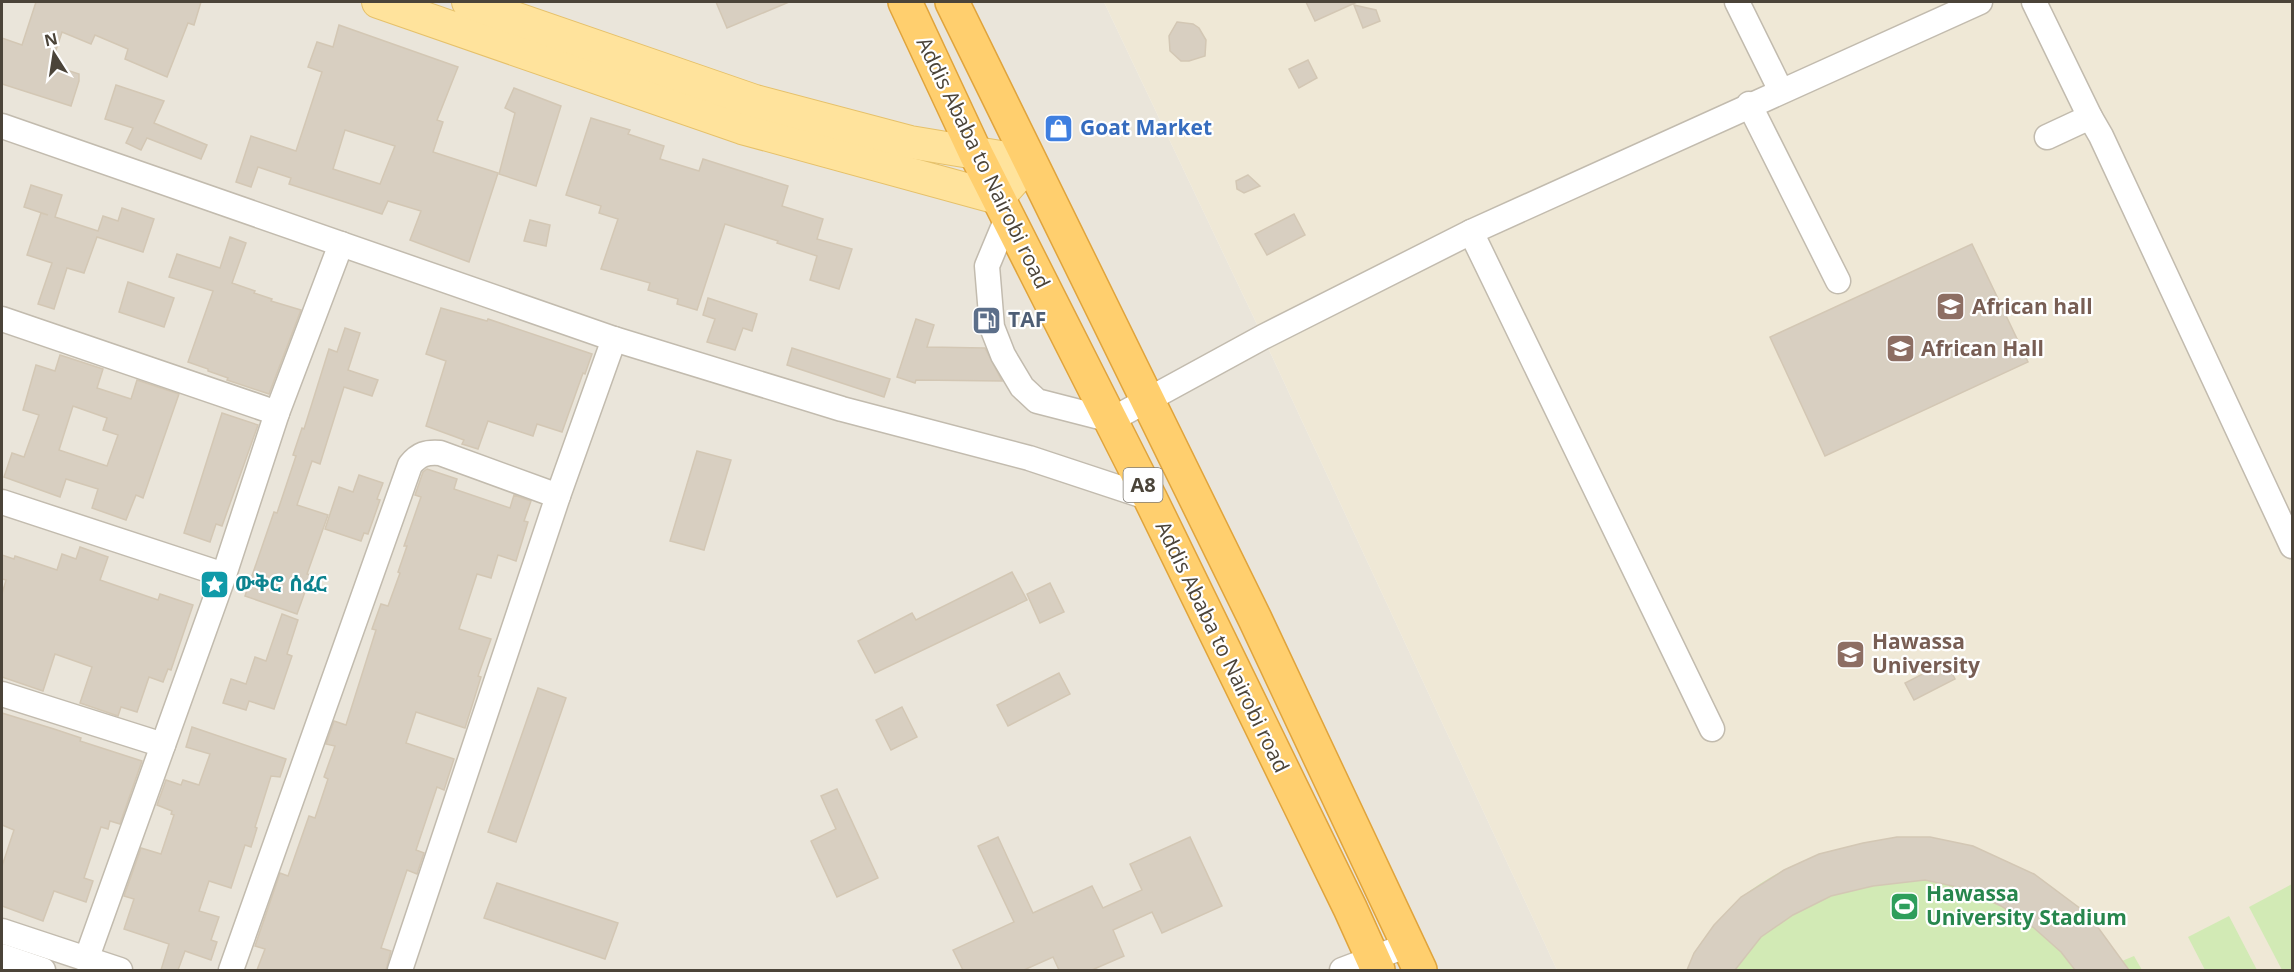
<svg xmlns="http://www.w3.org/2000/svg" width="2294" height="972" font-family="'Open Sans','Noto Sans Ethiopic',sans-serif">
	<style>
		.residential { fill: #eae5da }
		.education { fill: #efe8d6 }
		.grass { fill: #d2eab5 }
		.building { fill: #d8cfc1; stroke: #d3c7b4; stroke-width: 1.5; fill-rule: evenodd }
		.lines { fill: none; stroke-linecap: round; stroke-linejoin: round }
		.minor-casing { stroke: #c2bbae; stroke-width: 27 }
		.major-casing { stroke: #e6c16a; stroke-width: 34 }
		.highway-casing { stroke: #e0a43c; stroke-width: 36 }
		.minor { stroke: #fff; stroke-width: 24 }
		.major { stroke: #ffe39c; stroke-width: 32 }
		.highway { stroke: #ffcf6e; stroke-width: 33 }
		.labels { text-anchor: middle; stroke-width: 4.5; stroke-linejoin: round; paint-order: stroke }
		.shield { fill: #fff; stroke: #817c74; stroke-width: 1.5 }
		.shield-label { font-size: 20px; font-weight: bold; fill: #4b4439 }
		.shop-label { font-size: 21px; font-weight: bold; fill: #366cbe; stroke: #fff; text-anchor: start }
		.street-label { font-size: 21px; fill: #4b4439; stroke: #fff }
		.education-label { font-size: 21px; font-weight: bold; fill: #785e54; stroke: #fff; text-anchor: start }
		.service-label { font-size: 21px; font-weight: bold; fill: #4e5e75; stroke: #fff; text-anchor: start }
		.culture-label { font-size: 21px; font-weight: bold; fill: #0d838f; stroke: #fff; text-anchor: start }
		.leisure-label { font-size: 21px; font-weight: bold; fill: #27864d; stroke: #fff; text-anchor: start }
	</style>
	<rect width="100%" height="100%" fill="#f6f3ec"/>
	<path class="residential" d="M2 2H1104L1263 337 1557 970H2Z"/>
	<path class="education" d="M1104 2H2292V970H1557L1263 337Z"/>
	<g class="grass">
		<path d="M1897 837H1930L1973 846 2034 874 2089 915 2122 961 2134 956 2142 970H1687C1694 952 1705 940 1718 925 1726 916 1733 904 1742 897 1787 860 1842 846 1897 837Z"/>
		<path d="M2292 884V970H2282L2249 907Z"/>
		<path d="M2229 916 2257 970H2205L2188 937Z"/>
	</g>
	<g class="building">
		<path d="M36 2H201L194 25 188 23 167 77 125 59 128 49 95 35 91 44 62 32 51 65 79 74V81L71 106 2 84V38L22 45Z"/>
		<path d="M716 2H789L727 28Z"/>
		<path d="M1306 2H1357L1315 21Z"/>
		<path d="M1354 5 1376 10 1380 21 1363 28Z"/>
		<path d="M1177 22 1193 24 1199 28 1206 40 1205 56 1189 61H1181L1170 51 1169 36Z"/>
		<path d="M339 25 458 67 437 120 443 122 433 152 498 173 469 262 410 240 421 211 388 201 382 214 289 184 291 178 258 167 251 187 236 182 251 136 296 151 322 72 308 67 317 42 333 47ZM345 130 395 146 380 184 333 169Z"/>
		<path d="M1308 60 1317 78 1299 88 1289 69Z"/>
		<path d="M116 85 164 101 154 123 207 145 201 159 147 138 141 150 126 143 133 128 105 119Z"/>
		<path d="M514 88 561 106 536 186 499 174 515 113 505 108Z"/>
		<path d="M591 118 630 130 628 134 664 146 660 159 699 171 703 159 788 186 782 206 823 219 817 239 852 249 839 289 810 280 817 256 777 243 778 241 725 224 697 310 677 304 678 299 648 290 650 283 601 269 618 219 599 213 601 206 566 195Z"/>
		<path d="M1248 175 1260 186 1244 193 1237 189 1236 181Z"/>
		<path d="M31 185 62 195 55 217 98 231 103 216 118 221 122 208 154 219 143 252 97 237 84 273 67 268 54 309 38 304 52 263 27 255 41 213 48 215 24 207Z"/>
		<path d="M1294 214 1305 235 1267 255 1255 234Z"/>
		<path d="M530 220 550 225 546 246 524 241Z"/>
		<path d="M230 237 246 243 232 283 255 291 254 293 272 299 271 301 301 310 269 394 227 380 228 378 208 371V369L188 362 213 291 169 277 177 254 220 268Z"/>
		<path d="M1972 244 2028 362 1825 456 1770 337Z"/>
		<path d="M128 282 174 298 164 327 119 312Z"/>
		<path d="M708 298 757 314 752 331 743 328 735 350 707 342 715 319 703 315Z"/>
		<path d="M441 308 487 321 488 319 592 354 585 374 583 373 562 432 537 424 533 436 488 421 478 449 462 444 464 440 426 426 446 361 426 354Z"/>
		<path d="M916 319 934 325 927 347 985 348 1002 381 916 380 915 383 897 377Z"/>
		<path d="M345 328 360 333 348 370 378 380 372 396 344 387 320 464 312 461 297 505 328 515 307 574 311 575 297 614 245 596 274 512 277 513 296 456 293 455 302 428 304 429 329 349 337 352Z"/>
		<path d="M792 348 890 379 884 397 787 365Z"/>
		<path d="M60 355 103 369 97 388 131 399 137 380 179 394 143 498 136 495 126 520 92 508 98 489 66 479 60 497 4 477 12 453 24 457 39 415 23 410 36 365 55 371ZM73 406 107 418 103 430 118 435 107 466 59 450Z"/>
		<path d="M222 413 258 425 222 526 216 524 210 542 184 533Z"/>
		<path d="M697 451 731 460 704 550 670 541Z"/>
		<path d="M427 469 457 479 454 489 510 508 514 495 531 501 524 521 528 522 516 561 498 555 491 578 477 574 459 629 491 639 478 676 481 677 465 728 416 712 406 743 454 759 444 790 437 787 416 850 424 853 417 874 407 870 381 948 391 951 386 970H257L265 949 255 946 280 873 288 876 309 816 315 818 328 779 324 777 335 746 326 744 334 721 346 725 376 630 372 629 381 604 388 606 400 573 398 572 407 546H404L421 497 415 495 423 472Z"/>
		<path d="M359 475 383 483 377 499 380 500 368 534 364 533 361 541 325 529 339 487 353 492Z"/>
		<path d="M80 547 108 557 100 580 158 600 160 594 193 605 171 670 168 669 163 682 149 677 137 712 121 707 118 716 80 703 92 667 55 654 43 691 2 677V594L6 580 2 579V555L14 559 15 556 57 570 62 554 76 559Z"/>
		<path d="M1012 572 1027 600 875 673 858 641 912 613 916 620Z"/>
		<path d="M1050 583 1064 612 1040 623 1027 594Z"/>
		<path d="M282 614 298 620 287 654 292 656 274 709 249 701 246 710 223 703 231 679 246 684 255 657 266 661Z"/>
		<path d="M1946 662 1955 679 1914 700 1905 683Z"/>
		<path d="M1059 673 1070 694 1008 726 997 705Z"/>
		<path d="M538 688 566 698 516 842 488 832Z"/>
		<path d="M902 707 917 737 891 750 876 720Z"/>
		<path d="M2 713 54 729 81 738 80 741 142 761 120 824 110 821 108 829 101 827 84 878 93 881 86 902 54 891 43 921 2 906V866L14 830 2 825Z"/>
		<path d="M192 727 286 759 280 777 271 776 255 827 257 828 251 847 245 845 231 888 209 881 199 911 219 917 211 940 217 942 211 960 185 951 178 970H161L169 944 124 929 134 899 124 896 141 848 161 854 174 815 171 814 172 811 157 805 166 780 181 785 183 780 199 785 210 754 186 747Z"/>
		<path d="M837 789 878 878 837 897 811 841 836 829 821 796Z"/>
		<path d="M998 837 1033 913 1092 886 1103 908 1142 890 1130 864 1190 837 1222 906 1162 933 1152 912 1113 930 1124 956 1092 970H1059L1053 957 1024 970H963L953 950 1014 922 978 846Z"/>
		<path d="M1897 837H1930L1973 846 2034 874 2089 915 2129 970H2075L2061 952 2034 928 2001 906 1962 888 1925 880 1873 886 1831 896 1793 915 1761 937 1735 970H1687L1694 953 1714 925 1741 897 1784 870 1819 854 1863 843Z"/>
		<path d="M497 883 618 923 605 959 484 918Z"/>
	</g>
	<g class="lines">
		<defs>
			<g id="minor">
				<path d="M1737 2 1781 91"/>
				<path d="M2034 2 2090 117 2101 136 2292 546"/>
				<path d="M1749 104 1838 281"/>
				<path d="M2 126 614 339 842 409 1029 458 1150 498"/>
				<path d="M2047 137 2090 117"/>
				<path d="M1007 218 987 266 992 327 1003 355 1022 387 1037 401 1111 420 1263 337 1471 232 1980 2"/>
				<path d="M1471 232 1712 729"/>
				<path d="M2 319 277 413"/>
				<path d="M2 502 224 575"/>
				<path d="M2 694 163 745"/>
				<path d="M2 931 120 970"/>
				<path d="M2 956 43 970"/>
				<path d="M86 960 224 575 277 413 341 244"/>
				<path d="M231 970 410 465C419 454 426 452 440 453L558 496"/>
				<path d="M400 970 558 496 614 339"/>
				<path d="M1342 970 1408 945"/>
			</g>
			<g id="major">
				<path d="M378 2 742 128 998 198 1030 162"/>
				<path d="M468 2 755 101 910 142 1030 162"/>
			</g>
			<g id="highway">
				<path d="M905 2 976 154 1150 498 1350 908 1378 970"/>
				<path d="M952 2 1255 619 1420 970"/>
			</g>
		</defs>
		<use href="#minor" class="minor-casing"/>
		<use href="#major" class="major-casing"/>
		<use href="#highway" class="highway-casing"/>
		<use href="#minor" class="minor"/>
		<use href="#major" class="major"/>
		<use href="#highway" class="highway"/>
	</g>
	<defs>
		<symbol id="shop-square" viewBox="-11 -11 22 22"><rect x="-9" y="-9" width="18" height="18" rx="4" fill="#3f7fe0" stroke="#fff"/><path d="M-5-2.5h2.3a2.7 3.5 0 0 1 5.4 0H5L5.5 6h-11ZM-1.5-2.5h3a1.5 2.3 0 0 0-3 0Z" fill="#fff"/></symbol>
		<symbol id="university-square" viewBox="-11 -11 22 22"><rect x="-9" y="-9" width="18" height="18" rx="4" fill="#8d6e63" stroke="#fff"/><path d="M0-5L7-2L0 1L-7-2ZM-4 1L0 2.5L4 1V4Q0 6-4 4Z" fill="#fff"/></symbol>
		<symbol id="fuel-square" viewBox="-11 -11 22 22"><rect x="-9" y="-9" width="18" height="18" rx="4" fill="#5c6f8a" stroke="#fff"/><path d="M-5.5-6h7V0h2V4h1.3V-2.5L3-4.5l.8-.8L6-3V5H2.5V1h-1V6h-7ZM-4.2-4.7v3.2H.2V-4.7Z" fill="#fff"/></symbol>
		<symbol id="sight-square" viewBox="-11 -11 22 22"><rect x="-9" y="-9" width="18" height="18" rx="4" fill="#0f9aa8" stroke="#fff"/><path d="M0-6L1.8-2.2L6-1.7L2.9 1.2L3.7 5.4L0 3.3L-3.7 5.4L-2.9 1.2L-6-1.7L-1.8-2.2Z" fill="#fff"/></symbol>
		<symbol id="stadium-square" viewBox="-11 -11 22 22"><rect x="-9" y="-9" width="18" height="18" rx="4" fill="#2e9e5b" stroke="#fff"/><path d="M0-5a6.5 5 0 1 0 0 10a6.5 5 0 1 0 0-10ZM-3.5-1.8h7v3.6h-7Z" fill="#fff"/></symbol>
	</defs>
	<g fill-rule="evenodd">
		<use href="#shop-square" x="1042" y="112" width="33" height="33"/>
		<use href="#university-square" x="1934" y="290" width="33" height="33"/>
		<use href="#fuel-square" x="970" y="304" width="33" height="33"/>
		<use href="#university-square" x="1884" y="332" width="33" height="33"/>
		<use href="#sight-square" x="198" y="568" width="33" height="33"/>
		<use href="#university-square" x="1834" y="638" width="33" height="33"/>
		<use href="#stadium-square" x="1888" y="890" width="33" height="33"/>
	</g>
	<g class="labels">
		<rect class="shield" x="1123.5" y="468" width="39" height="34" rx="4.5"/>
		<g class="shield-label">
			<text x="1143" y="492">A8</text>
		</g>
		<g class="shop-label">
			<text x="1080" y="135">Goat Market</text>
		</g>
		<g class="street-label">
			<text transform="translate(983 163) rotate(64)" y="7">Addis Ababa to Nairobi road</text>
			<text transform="translate(1222 647) rotate(64)" y="7">Addis Ababa to Nairobi road</text>
		</g>
		<g class="education-label">
			<text x="1972" y="314">African hall</text>
			<text x="1921" y="356">African Hall</text>
			<text x="1872" y="649">Hawassa<tspan x="1872" dy="24">University</tspan></text>
		</g>
		<g class="service-label">
			<text x="1008" y="327">TAF</text>
		</g>
		<g class="culture-label">
			<text x="235" y="591">ውቅሮ ሰፈር</text>
		</g>
		<g class="leisure-label">
			<text x="1926" y="901">Hawassa<tspan x="1926" dy="24">University Stadium</tspan></text>
		</g>
	</g>
	<rect width="2294" height="972" fill="none" stroke="#4b4439" stroke-width="6"/>
	<g transform="translate(54 54) rotate(348)" stroke="#ffffff" stroke-width="4.5" paint-order="stroke">
	<path d="M0-4.5L10 22L0 15L-10 22Z" fill="#4b4439"/>
	<text y="-9" font-size="16" font-weight="bold" text-anchor="middle" fill="#4b4439">N</text>
	</g>
</svg>
